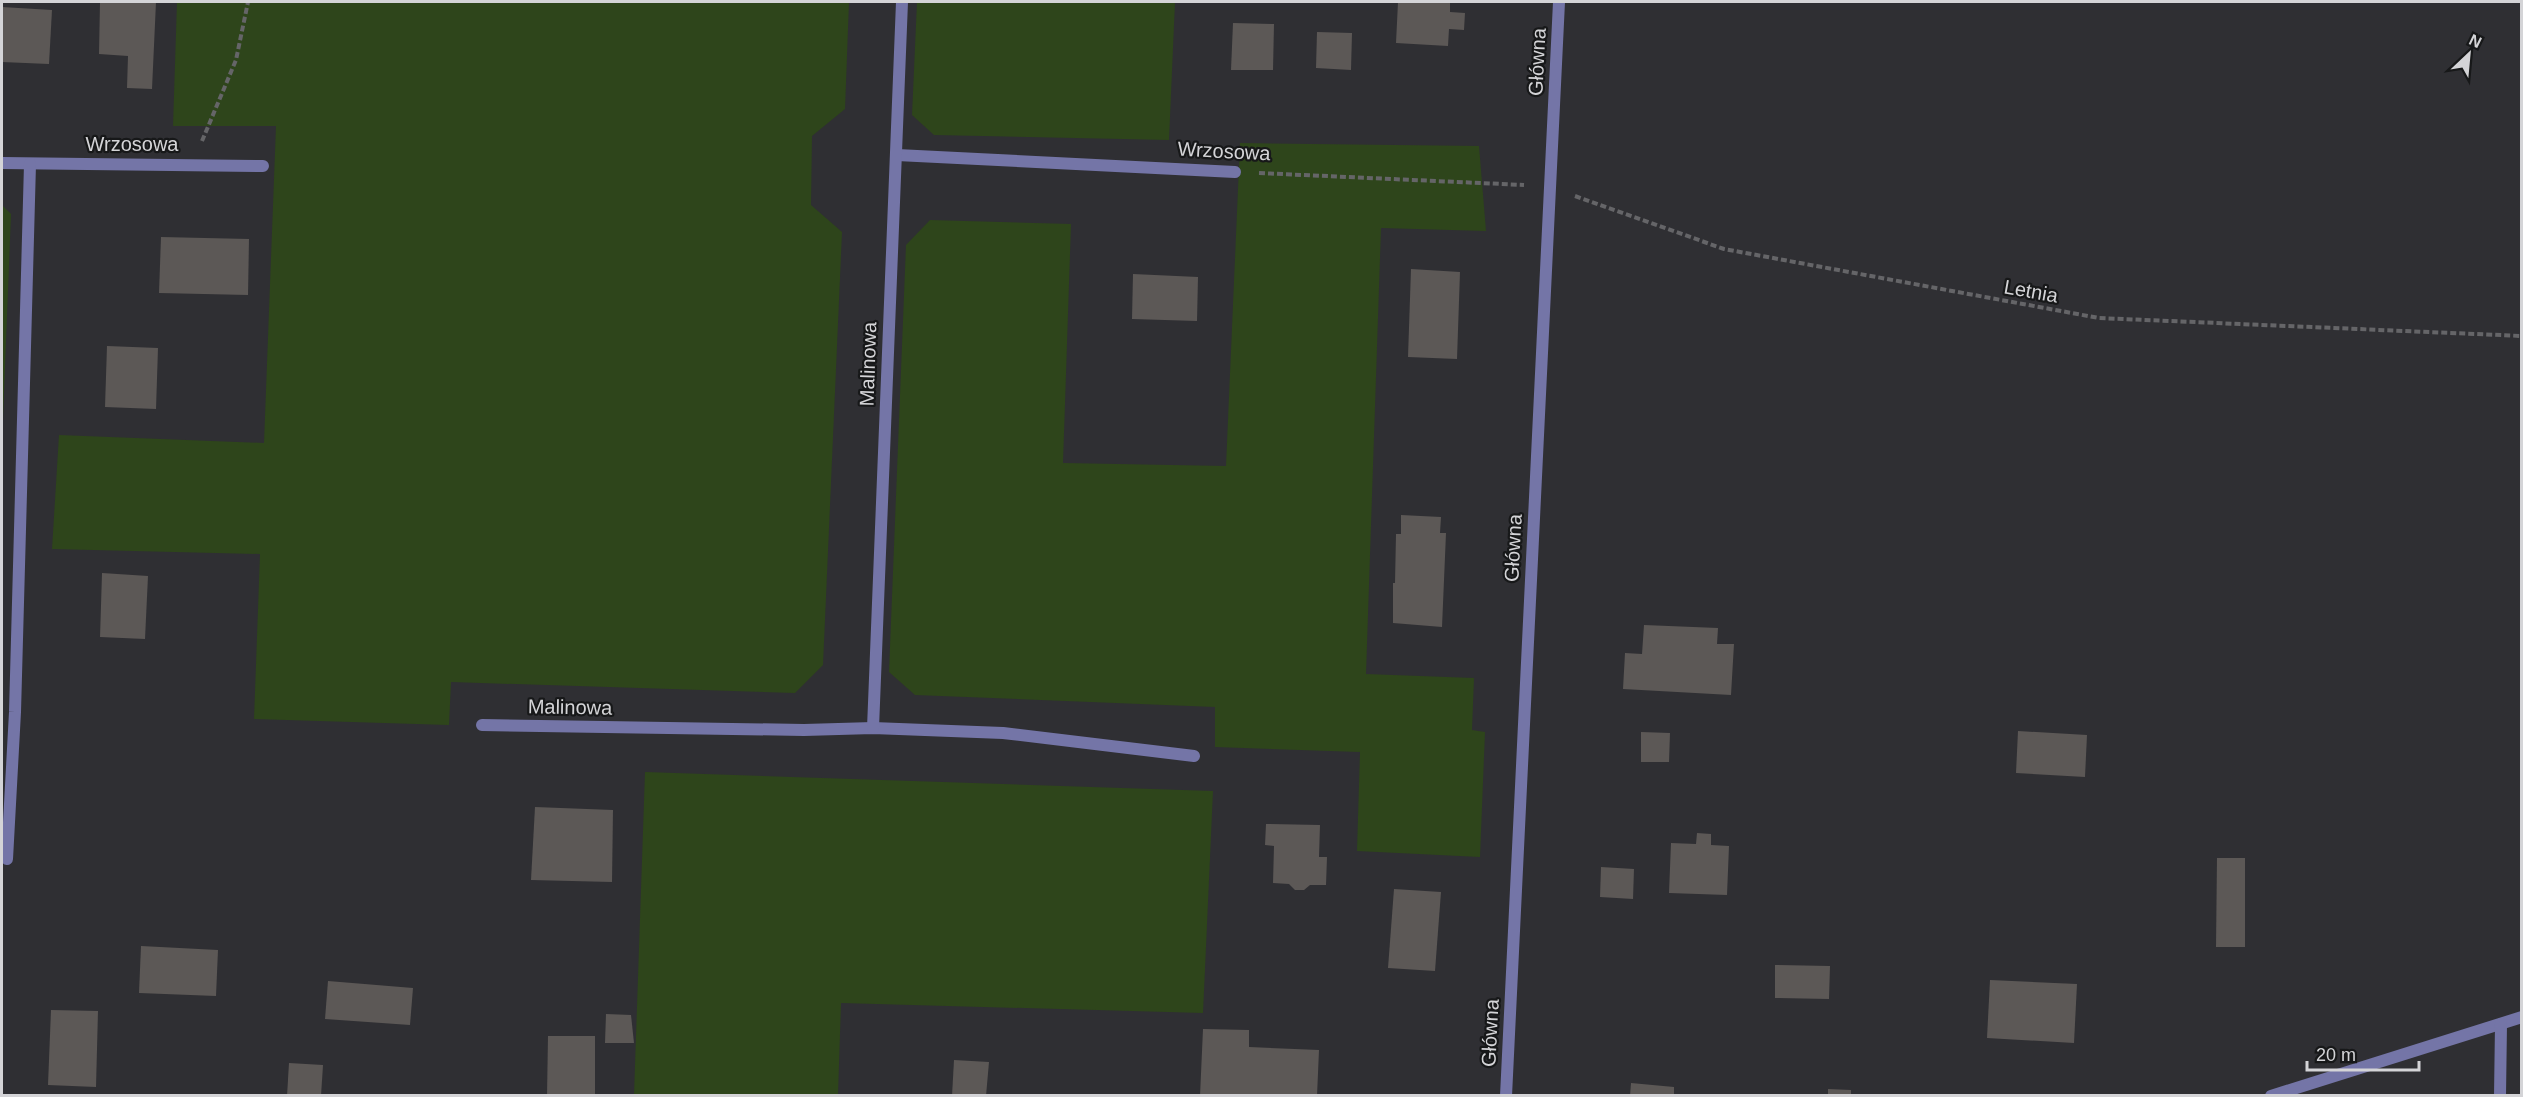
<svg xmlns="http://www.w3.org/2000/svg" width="2523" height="1097" font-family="Helvetica,sans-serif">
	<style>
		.green { fill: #2e451b }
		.building { fill: #5c5856 }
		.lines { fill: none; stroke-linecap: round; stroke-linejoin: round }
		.path { stroke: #656568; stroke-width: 4; stroke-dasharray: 6 3; stroke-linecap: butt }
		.minor { stroke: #7475a7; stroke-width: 12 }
		.tertiary { stroke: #7475a7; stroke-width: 12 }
		.labels { text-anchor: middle; stroke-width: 4.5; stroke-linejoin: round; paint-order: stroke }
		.street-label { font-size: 20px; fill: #d4d4d7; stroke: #171819 }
	</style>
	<rect width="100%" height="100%" fill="#2f2f33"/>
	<g class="green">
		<path d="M177 2H849L845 109 812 136 811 205 842 232 823 665 795 693 451 682 449 725 254 719 260 554 52 549 59 435 264 443 276 126H173Z"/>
		<path d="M917 2H1175L1169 140 934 135 912 115Z"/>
		<path d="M1240 143 1479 146 1486 231 1381 228 1366 674 1474 678 1472 730 1485 732 1480 857 1357 851 1360 752 1215 747V707L915 695 889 672 906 245 930 220 1071 224 1063 463 1226 466Z"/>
		<path d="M2 205 11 214 2 444Z"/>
		<path d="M645 772 1213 791 1203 1013 841 1003 838 1095H634Z"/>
	</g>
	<g class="building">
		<path d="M100 2H156L152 89 127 88 128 56 99 54Z"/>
		<path d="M1398 2H1450V12L1465 13 1464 30 1449 29 1448 46 1396 43Z"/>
		<path d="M2 7 52 10 49 64 2 62Z"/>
		<path d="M1233 23 1274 24 1273 70H1231Z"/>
		<path d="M1317 32 1352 33 1351 70 1316 68Z"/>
		<path d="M161 237 249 239 248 295 159 293Z"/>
		<path d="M1411 269 1460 272 1457 359 1408 357Z"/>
		<path d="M1133 274 1198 277 1197 321 1132 319Z"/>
		<path d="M107 346 158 348 156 409 105 407Z"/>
		<path d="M1401 515 1441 517 1440 533H1446L1442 627 1393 623V583H1395L1396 534H1401Z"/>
		<path d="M102 573 148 576 145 639 100 637Z"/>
		<path d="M1644 625 1718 628 1717 644H1734L1731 695 1623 689 1625 653 1642 654Z"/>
		<path d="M2018 731 2087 735 2085 777 2016 773Z"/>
		<path d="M1641 732 1670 733 1669 762H1641Z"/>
		<path d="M535 807 613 810 612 882 531 880Z"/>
		<path d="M1266 824 1320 825 1319 857H1327L1326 885H1310L1304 890H1295L1289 884 1273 883 1274 846 1265 845Z"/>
		<path d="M1697 833 1711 834V845L1729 846 1727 895 1669 893 1671 843 1696 844Z"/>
		<path d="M2217 858H2245V947H2216Z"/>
		<path d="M1601 867 1634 869 1633 899 1600 897Z"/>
		<path d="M1394 889 1441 892 1435 971 1388 968Z"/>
		<path d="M141 946 218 950 216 996 139 993Z"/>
		<path d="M1775 965 1830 966 1829 999 1775 998Z"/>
		<path d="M1990 980 2077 984 2074 1043 1987 1038Z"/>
		<path d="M328 981 413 988 410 1025 325 1019Z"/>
		<path d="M51 1010 98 1011 96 1087 48 1085Z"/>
		<path d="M606 1014 631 1015 634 1043H605Z"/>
		<path d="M1203 1029 1249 1030V1047L1319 1050 1317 1096H1200Z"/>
		<path d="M548 1036H595V1096H547Z"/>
		<path d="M954 1060 989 1062 986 1096H952Z"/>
		<path d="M289 1063 323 1065 321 1096H287Z"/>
		<path d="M1631 1083 1674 1087V1096H1630Z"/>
		<path d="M1828 1089 1851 1090V1096H1828Z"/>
	</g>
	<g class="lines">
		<g class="path">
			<path d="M202 141 236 60 248 2"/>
			<path d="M1259 173 1524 185"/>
			<path d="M1575 196 1724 249 2099 318 2522 336"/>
		</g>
		<g class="minor">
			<path d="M897 155 1235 172"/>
			<path d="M2 163 263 166"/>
			<path d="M482 725 804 730 873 728 1003 733 1194 756"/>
			<path d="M873 728 902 2"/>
			<path d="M7 859 15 712 30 164"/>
			<path d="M2271 1096 2522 1017"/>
			<path d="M2500 1096 2501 1024"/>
		</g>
		<path class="tertiary" d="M1506 1096 1559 2"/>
	</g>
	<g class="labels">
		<g class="street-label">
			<text transform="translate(1537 62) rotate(-87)" y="7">Główna</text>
			<text x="132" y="151">Wrzosowa</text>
			<text transform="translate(1224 151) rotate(3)" y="7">Wrzosowa</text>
			<text transform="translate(2031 291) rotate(10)" y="7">Letnia</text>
			<text transform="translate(868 364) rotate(-88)" y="7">Malinowa</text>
			<text transform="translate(1513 548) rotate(-87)" y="7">Główna</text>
			<text transform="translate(570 707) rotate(1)" y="7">Malinowa</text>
			<text transform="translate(1490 1033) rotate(-87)" y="7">Główna</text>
		</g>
	</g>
	<rect width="2523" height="1097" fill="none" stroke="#d4d4d7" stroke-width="6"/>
	<g transform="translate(2469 54) rotate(26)" stroke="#171819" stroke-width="4.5" paint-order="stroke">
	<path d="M0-4.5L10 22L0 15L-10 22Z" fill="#d4d4d7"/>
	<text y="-9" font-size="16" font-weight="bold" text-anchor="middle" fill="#d4d4d7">N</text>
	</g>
	<path d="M2307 1061v9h112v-9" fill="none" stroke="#d4d4d7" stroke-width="3"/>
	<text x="2316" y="1061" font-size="18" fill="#d4d4d7" stroke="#171819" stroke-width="4.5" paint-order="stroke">20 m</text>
</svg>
